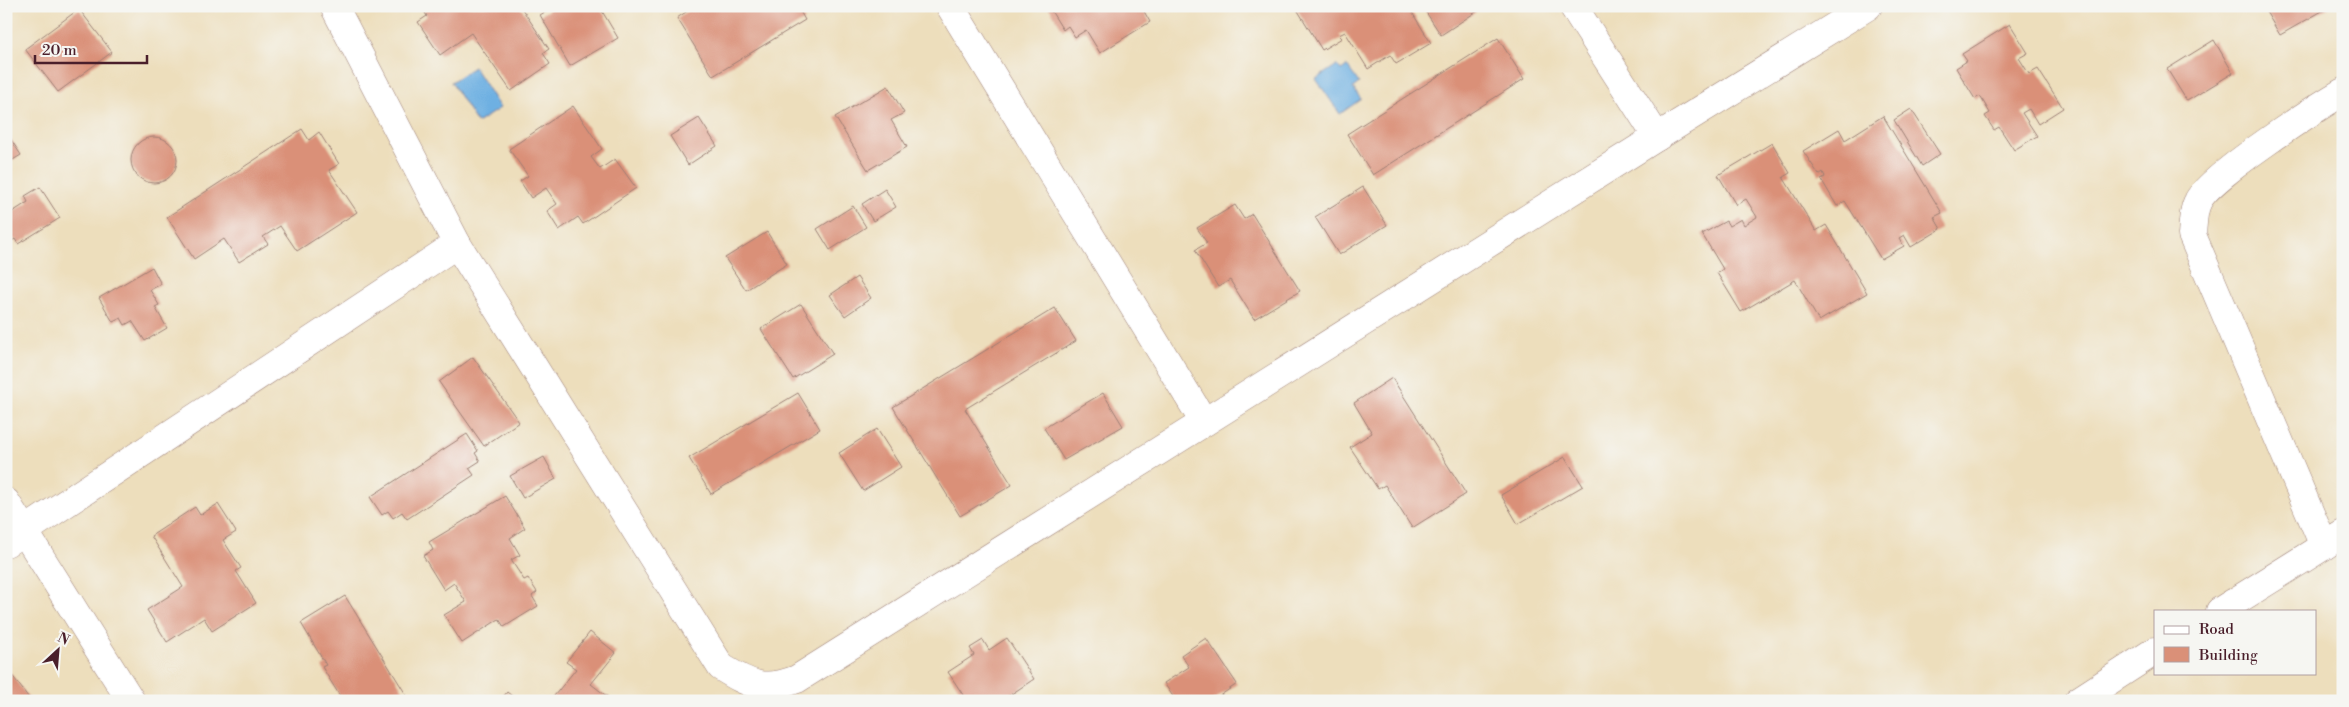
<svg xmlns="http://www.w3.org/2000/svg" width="2349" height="707" font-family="'Libre Bodoni',serif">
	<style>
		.water { fill: #6eb0e2; stroke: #5c6886 }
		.building { fill: #da9078 }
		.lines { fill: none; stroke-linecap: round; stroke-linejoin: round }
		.minor-casing { stroke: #9c7e74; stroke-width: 29 }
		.minor { stroke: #fff; stroke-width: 28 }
	</style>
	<rect width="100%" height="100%" fill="#f6f6f2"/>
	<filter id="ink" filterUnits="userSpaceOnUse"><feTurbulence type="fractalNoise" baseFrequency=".02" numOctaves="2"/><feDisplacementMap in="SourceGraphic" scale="10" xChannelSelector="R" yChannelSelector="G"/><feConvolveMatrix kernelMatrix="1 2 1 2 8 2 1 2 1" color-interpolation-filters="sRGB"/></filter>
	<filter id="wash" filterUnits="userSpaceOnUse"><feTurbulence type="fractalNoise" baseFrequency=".0096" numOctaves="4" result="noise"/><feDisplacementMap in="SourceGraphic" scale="20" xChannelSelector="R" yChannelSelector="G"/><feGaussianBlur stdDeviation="1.12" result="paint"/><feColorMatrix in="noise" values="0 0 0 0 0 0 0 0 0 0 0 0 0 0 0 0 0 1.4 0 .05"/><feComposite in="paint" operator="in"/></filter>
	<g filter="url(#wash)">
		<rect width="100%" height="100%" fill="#eddebc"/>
		<g class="water">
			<path d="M1337 65 1341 70 1347 66 1359 83 1353 88 1361 99 1340 114 1316 79Z"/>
			<path d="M474 67 500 108 477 123 451 82Z"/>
		</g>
		<g id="blocks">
			<g class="building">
				<path d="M421 6H520L549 49 543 53 550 64 511 91 471 33 440 55 418 22 427 16Z"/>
				<path d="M555 6H570L572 9 577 6H599L618 38 570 66 540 15Z"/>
				<path d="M695 6H797L805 20 713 76 677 18Z"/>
				<path d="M1048 6H1141L1150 22 1100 53 1086 30 1075 37 1068 26 1063 30Z"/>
				<path d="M1295 6H1408L1431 43 1396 64 1390 55 1368 69 1345 32 1339 35 1342 38 1322 50Z"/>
				<path d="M1422 6H1485L1441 35Z"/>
				<path d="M2272 6H2331L2280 35 2265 10Z"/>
				<path d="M79 9 112 52 58 92 25 49Z"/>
				<path d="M2010 24 2028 53 2019 58 2029 74 2038 69 2063 108 2038 124 2029 109 2022 113 2037 136 2014 150 1999 127 1994 130 1985 116 1990 113 1980 96 1975 99 1956 68 1967 61 1962 54Z"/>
				<path d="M1498 38 1524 79 1373 175 1347 134Z"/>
				<path d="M2214 40 2233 73 2187 101 2167 69Z"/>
				<path d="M888 86 904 113 891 120 907 147 868 170 835 117Z"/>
				<path d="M573 106 602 149 591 157 600 169 615 159 636 188 583 224 578 217 559 230 547 211 557 204 546 188 531 198 520 181 528 176 509 149Z"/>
				<path d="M1911 109 1940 154 1922 166 1894 120Z"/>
				<path d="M1883 116 1942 213 1934 217 1941 229 1911 247 1904 235 1899 238 1904 246 1881 259 1845 201 1837 206 1821 179 1825 177 1823 172 1819 175 1803 151 1839 129 1845 140Z"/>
				<path d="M699 118 717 146 688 165 670 136Z"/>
				<path d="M302 129 309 140 319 132 339 164 329 170 357 212 297 251 280 226 263 237 268 244 239 262 224 239 194 259 167 217Z"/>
				<path d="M6 132 21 155 6 164Z"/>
				<circle cx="154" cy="160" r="23"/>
				<path d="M1772 143 1790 173 1783 177 1816 231 1826 225 1867 293 1819 321 1795 280 1741 312 1717 273 1723 269 1702 234 1726 221 1729 226 1741 219 1744 225 1757 217 1746 199 1736 205 1718 175Z"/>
				<path d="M40 187 60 218 18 244 15 239 6 244 9 250 6 252V216L28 202 25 196Z"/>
				<path d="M1363 187 1387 225 1339 255 1315 217Z"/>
				<path d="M885 189 896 207 873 221 862 204Z"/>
				<path d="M1235 205 1244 219 1252 214 1300 291 1254 319 1230 280 1218 287 1195 250 1207 243 1197 228Z"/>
				<path d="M853 206 866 227 830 250 817 229Z"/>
				<path d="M767 232 787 264 746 290 725 258Z"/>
				<path d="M152 267 161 284 150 290 159 305 155 307 167 328 145 341 132 321 125 325 121 318 113 322 99 298Z"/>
				<path d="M857 277 871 298 845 316 830 295Z"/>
				<path d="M801 304 833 354 793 379 761 329Z"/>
				<path d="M1055 308 1076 341 965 409 1012 485 960 516 893 407Z"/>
				<path d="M473 357 519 422 484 446 439 382Z"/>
				<path d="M1392 378 1466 494 1412 528 1385 485 1378 489 1350 447 1372 433 1354 403Z"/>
				<path d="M798 393 820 429 711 494 689 458Z"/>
				<path d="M1103 393 1123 426 1064 460 1044 428Z"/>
				<path d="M877 429 901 467 863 491 839 453Z"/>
				<path d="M467 434 478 451 475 453 480 461 469 468 474 475 407 519 402 512 393 518 388 511 382 515 370 497Z"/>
				<path d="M544 457 556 479 523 498 510 476Z"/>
				<path d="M1565 457 1583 486 1518 524 1501 495Z"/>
				<path d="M505 496 525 528 510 538 520 555 511 560 524 580 528 578 537 592 532 596 538 606 504 627 499 619 462 643 444 615 466 602 454 583 444 590 423 556 433 550 429 542Z"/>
				<path d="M218 504 236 532 223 540 241 568 236 571 256 603 212 631 204 618 167 642 147 610 183 587 151 536 195 507 200 515Z"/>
				<path d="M345 596 410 701H343L322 667 326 665 301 623Z"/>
				<path d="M590 632 616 653 591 684 613 701H550L576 669 566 662Z"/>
				<path d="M1007 638 1034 679 1001 701H967L948 672 974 655 970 648 983 640 989 650Z"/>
				<path d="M1206 638 1237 684 1212 701H1176L1164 683 1189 667 1181 655Z"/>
				<path d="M6 667 31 701H6Z"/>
				<path d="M507 692 518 701H500Z"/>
			</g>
		</g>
	</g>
	<g filter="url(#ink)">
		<use href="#blocks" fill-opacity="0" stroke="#9c7e74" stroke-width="1"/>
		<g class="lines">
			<defs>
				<g id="minor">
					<path d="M334 6 457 244 721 667C750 685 764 692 797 679L1657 137 1868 6"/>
					<path d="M950 6 1204 422"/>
					<path d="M1573 6 1657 137"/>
					<path d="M6 502 131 701"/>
					<path d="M6 543 457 244"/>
					<path d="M2324 546 2192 235C2193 224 2193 210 2198 201 2209 177 2316 108 2343 92"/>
					<path d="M2220 611 2343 534"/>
					<path d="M2078 701 2155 651"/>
				</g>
			</defs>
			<use href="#minor" class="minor-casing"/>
			<use href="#minor" class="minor"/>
		</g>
	</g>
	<rect width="2349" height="707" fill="none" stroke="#f6f6f2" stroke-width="25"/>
	<rect x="2154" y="610" width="162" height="65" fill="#f6f6f2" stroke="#b1a0a2"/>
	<rect x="2164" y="626" width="25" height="8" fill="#ffffff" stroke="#b1a0a2"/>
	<text x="2199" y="634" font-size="15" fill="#4a1f2b">Road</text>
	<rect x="2164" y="647" width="25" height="15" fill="#da9078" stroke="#b1a0a2"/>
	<text x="2199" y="660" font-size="15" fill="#4a1f2b">Building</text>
	<g transform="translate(58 650) rotate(26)" stroke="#f6f6f2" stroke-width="4" paint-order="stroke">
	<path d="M0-4L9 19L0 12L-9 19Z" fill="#4a1f2b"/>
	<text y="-8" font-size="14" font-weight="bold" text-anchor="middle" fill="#4a1f2b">N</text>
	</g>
	<path d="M35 55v8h112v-8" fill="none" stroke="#4a1f2b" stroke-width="2.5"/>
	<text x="42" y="55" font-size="15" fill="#4a1f2b" stroke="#f6f6f2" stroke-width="4" paint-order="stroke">20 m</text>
</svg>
